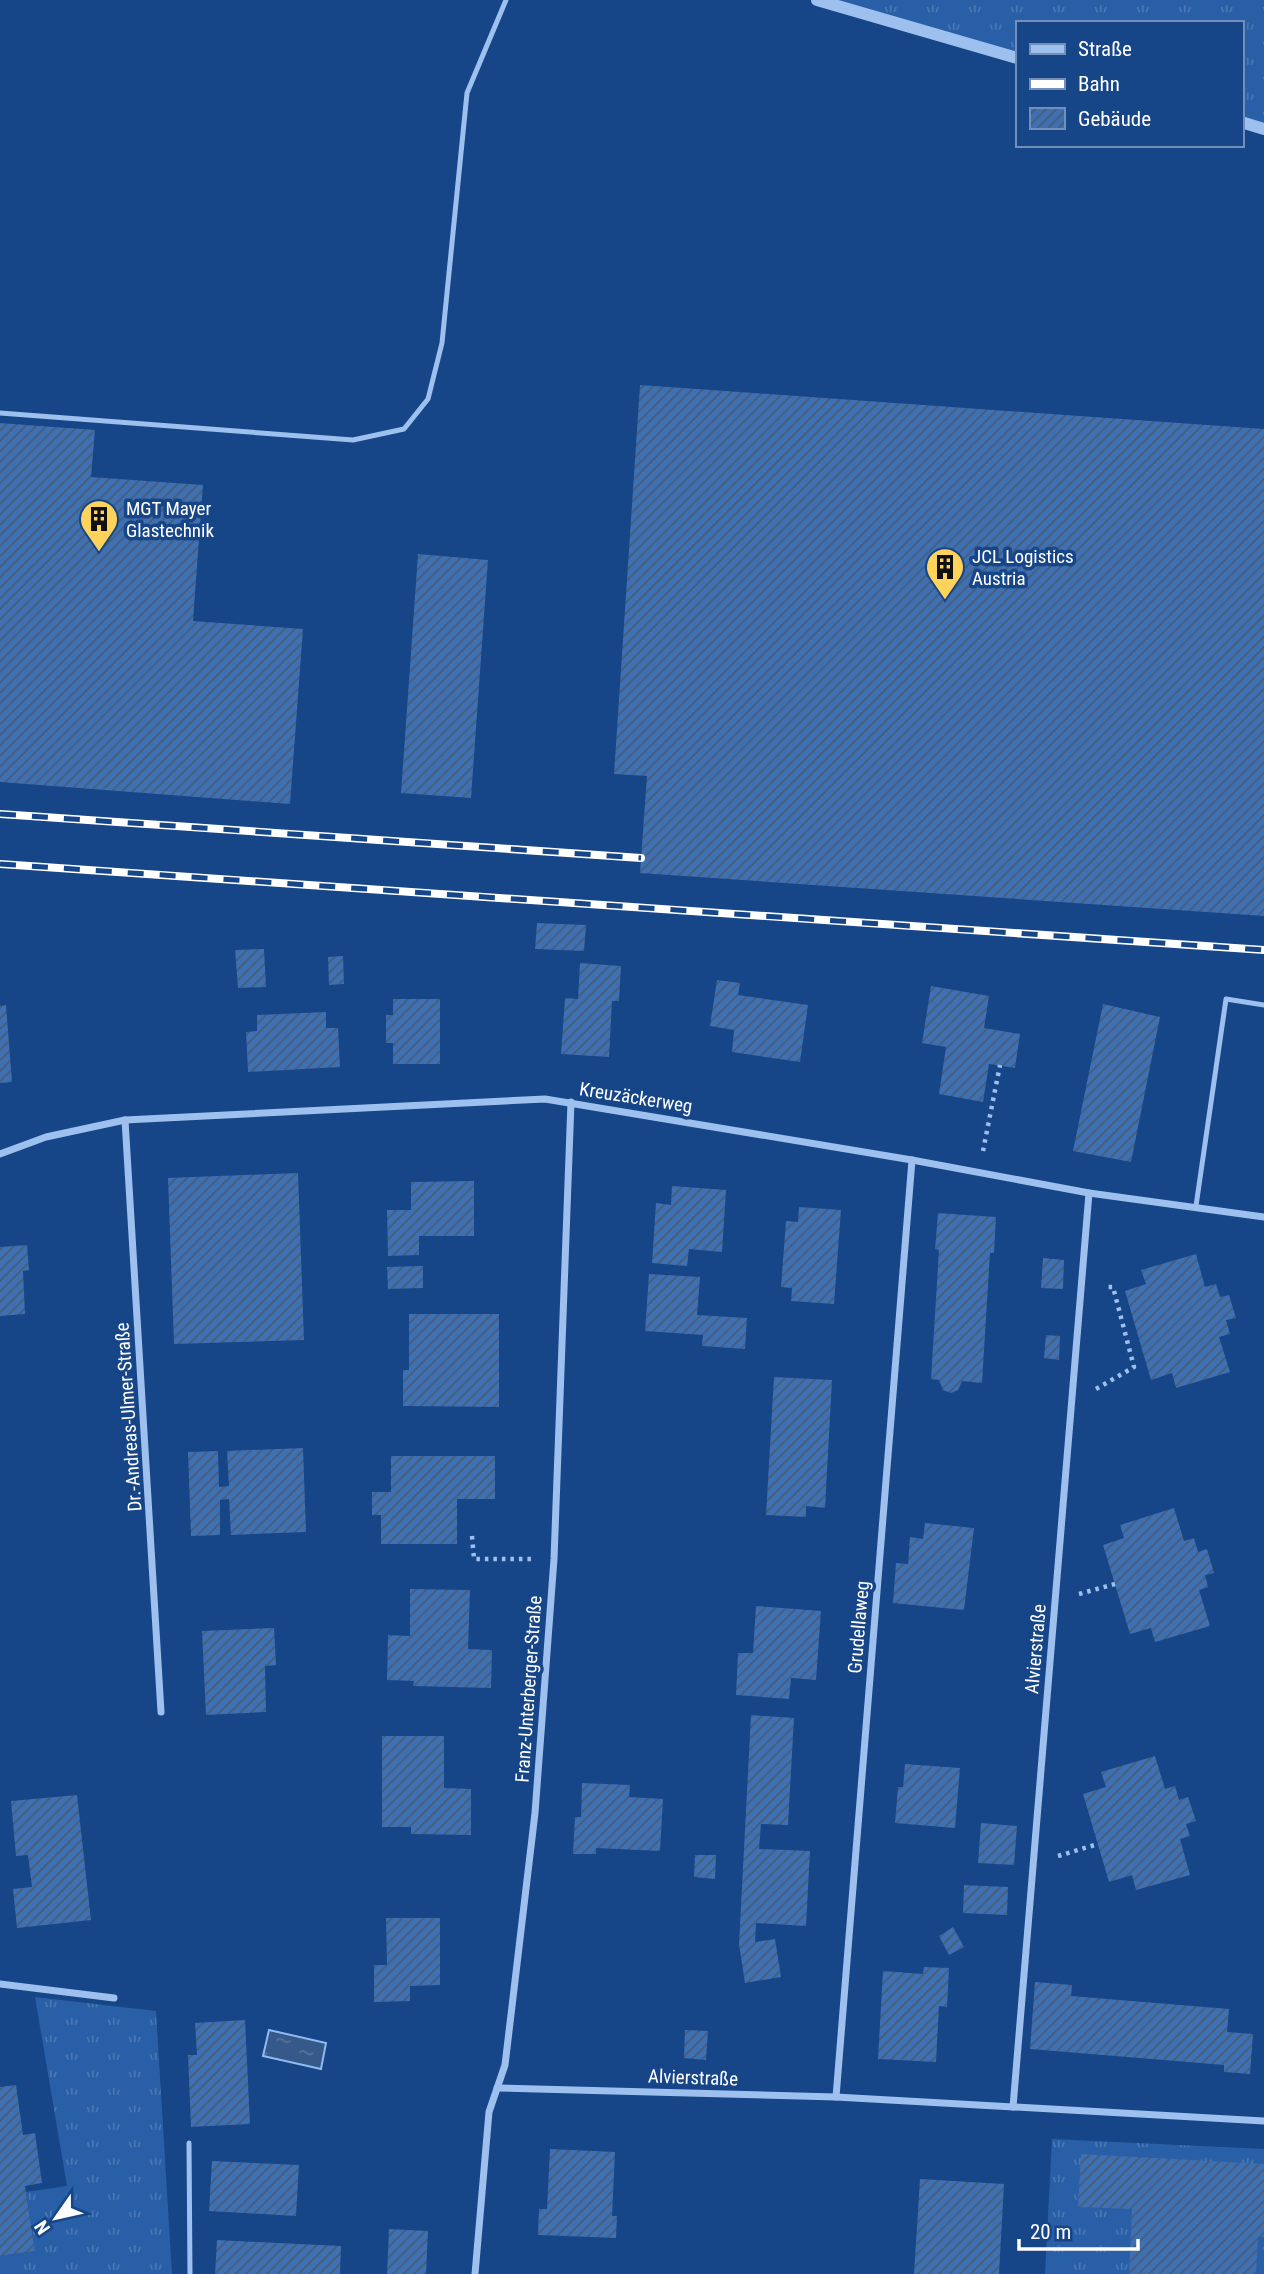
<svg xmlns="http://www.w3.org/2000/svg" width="1264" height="2274" font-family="'Roboto Condensed',sans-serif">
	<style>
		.grass { fill: url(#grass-tufts) }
		.water { fill: url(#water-ripples); stroke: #8fbaf1; stroke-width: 2 }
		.building { fill: url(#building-hatch) }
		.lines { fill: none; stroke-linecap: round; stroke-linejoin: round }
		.path { stroke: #9dc0ee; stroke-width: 4.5; stroke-dasharray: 3.5 5; stroke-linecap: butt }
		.service { stroke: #9dc0ee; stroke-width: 5 }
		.minor { stroke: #9dc0ee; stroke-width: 7 }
		.tertiary { stroke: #9dc0ee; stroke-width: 12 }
		.rail-casing { stroke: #fff; stroke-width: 8 }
		.rail { stroke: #164588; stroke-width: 5; stroke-dasharray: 16; stroke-linecap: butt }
		.labels { text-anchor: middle; stroke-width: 7; stroke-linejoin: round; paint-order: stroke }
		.poi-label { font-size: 19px; fill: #fff; stroke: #164588; text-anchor: start }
		.street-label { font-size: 19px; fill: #fff; stroke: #164588 }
	</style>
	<defs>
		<pattern id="grass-tufts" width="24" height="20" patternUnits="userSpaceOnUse" patternTransform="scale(1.75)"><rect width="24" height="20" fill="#295fa6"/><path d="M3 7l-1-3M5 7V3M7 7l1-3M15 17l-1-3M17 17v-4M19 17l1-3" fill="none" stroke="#4977b3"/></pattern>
		<pattern id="water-ripples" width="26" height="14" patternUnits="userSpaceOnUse" patternTransform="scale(1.75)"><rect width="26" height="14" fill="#36598a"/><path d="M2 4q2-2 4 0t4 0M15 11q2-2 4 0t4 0" fill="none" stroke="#54729c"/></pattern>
		<pattern id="building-hatch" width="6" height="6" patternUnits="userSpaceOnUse" patternTransform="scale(1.75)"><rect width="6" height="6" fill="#3f70b1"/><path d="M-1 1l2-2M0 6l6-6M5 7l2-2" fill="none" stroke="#465c79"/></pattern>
	</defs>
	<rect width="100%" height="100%" fill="#164588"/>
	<g class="grass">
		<path d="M817 0H1264V129L1241 122V23H1017V58Z"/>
		<path d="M35 1997 156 2011 172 2274H0V2256L35 2251 26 2192 67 2186Z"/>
		<path d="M1052 2139 1264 2149V2274H1045Z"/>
	</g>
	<path class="water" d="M269 2030 326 2043 321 2069 263 2056Z"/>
	<g class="building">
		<path d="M640 385 1264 429V916L640 873 647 776 614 774Z"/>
		<path d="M0 423 95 430 91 477 203 485 193 621 303 629 290 804 0 782Z"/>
		<path d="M418 554 488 560 471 798 401 793Z"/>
		<path d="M537 923 586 925 584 951 535 949Z"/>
		<path d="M264 949 266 987 238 988 235 950Z"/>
		<path d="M343 956 344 984 329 985 328 957Z"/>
		<path d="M580 963 621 966 619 1001H612L609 1057 561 1054 565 998 578 999Z"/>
		<path d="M717 980 740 983 738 995 808 1005 800 1062 732 1052 734 1030 710 1026Z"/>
		<path d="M931 986 989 996 984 1028 1020 1034 1015 1068 989 1064 983 1102 939 1094 946 1047 922 1043Z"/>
		<path d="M393 999H440V1064H393V1043H386V1015H393Z"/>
		<path d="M1103 1004 1160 1017 1131 1162 1073 1151Z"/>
		<path d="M6 1005 12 1082 0 1083V1006Z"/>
		<path d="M326 1012V1028H338L340 1067 248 1072 246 1032 257 1031V1015Z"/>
		<path d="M298 1173 304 1340 174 1344 168 1178Z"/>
		<path d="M474 1181V1236H419V1255L388 1256 387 1210H411V1182Z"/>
		<path d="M672 1186 726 1190 722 1252 689 1249 687 1266 652 1263 656 1203 671 1205Z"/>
		<path d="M799 1207 841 1210 834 1304 791 1301 792 1288 781 1287 786 1221 798 1222Z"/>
		<path d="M938 1213 996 1217 994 1253H990L982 1383 962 1381 958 1390 951 1393 943 1390 939 1380 931 1379 939 1250 935 1249Z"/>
		<path d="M27 1245 29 1270 23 1271 25 1314 0 1316V1247Z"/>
		<path d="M1196 1254 1205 1287 1216 1284 1220 1297 1229 1295 1236 1318 1226 1320 1230 1334 1219 1337 1230 1372 1176 1388 1172 1373 1151 1380 1125 1291 1146 1284 1141 1270Z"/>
		<path d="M1043 1258 1064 1260 1063 1289 1041 1288Z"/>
		<path d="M423 1266V1288L388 1289 387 1267Z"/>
		<path d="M649 1274 700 1277 697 1315 747 1318 745 1349 702 1346 703 1335 645 1331Z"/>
		<path d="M409 1314H499V1407L403 1406V1370H409Z"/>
		<path d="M1046 1335 1060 1336 1059 1360 1044 1358Z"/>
		<path d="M774 1377 832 1380 825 1508 806 1506V1517L766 1515Z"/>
		<path d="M303 1448 306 1532 231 1535 229 1499 220 1500V1535L191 1536 188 1452 218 1451 219 1487 229 1486 227 1451Z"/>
		<path d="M391 1456H495V1499H457V1544H381V1515H372V1492H391Z"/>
		<path d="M1174 1508 1184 1541 1194 1538 1198 1552 1207 1549 1214 1573 1205 1575 1208 1587 1199 1590 1210 1626 1155 1642 1151 1628 1130 1634 1103 1545 1124 1538 1120 1525Z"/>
		<path d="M925 1523 974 1528 964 1610 893 1603 896 1563 908 1564 910 1537 923 1539Z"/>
		<path d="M410 1589 470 1590 468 1649 492 1650 491 1688 413 1686 414 1681 387 1680 388 1635 410 1636Z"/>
		<path d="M756 1606 821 1611 816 1680 791 1678 789 1699 736 1695 738 1653H753Z"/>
		<path d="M274 1628 276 1665 265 1666 266 1712 206 1715 202 1631Z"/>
		<path d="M751 1715 794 1718 788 1825 761 1824 759 1849 810 1851 806 1926 756 1923 755 1942 775 1939 781 1977 745 1983 739 1944Z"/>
		<path d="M382 1736H444V1788L471 1789V1835L411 1834V1827H382Z"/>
		<path d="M1155 1756 1165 1789 1175 1786 1179 1800 1188 1797 1196 1821 1186 1824 1190 1836 1180 1839 1190 1875 1136 1890 1132 1875 1109 1882 1083 1794 1106 1787 1101 1772Z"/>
		<path d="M905 1764 960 1768 955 1828 895 1823 898 1787H903Z"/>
		<path d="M582 1783 630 1785 629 1797 663 1799 660 1851 596 1848V1854H573L575 1817H581Z"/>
		<path d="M77 1795 91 1920 17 1928 13 1889 32 1887 28 1855 16 1856 11 1801Z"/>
		<path d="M981 1823 1017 1826 1014 1865 978 1863Z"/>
		<path d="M695 1855H716L715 1879 694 1877Z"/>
		<path d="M964 1885 1008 1887 1007 1915 963 1913Z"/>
		<path d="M386 1918H440V1985L410 1986V2001L374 2002V1965H387Z"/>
		<path d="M953 1927 964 1947 949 1955 939 1936Z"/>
		<path d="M924 1967 949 1968 947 2007 939 2006 936 2062 878 2059 883 1971 923 1974Z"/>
		<path d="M1035 1982 1072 1985 1071 1996 1229 2009 1227 2032 1253 2034 1250 2074 1224 2072V2065L1030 2049Z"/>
		<path d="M245 2020 250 2124 191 2127 188 2055H197L195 2023Z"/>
		<path d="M685 2030 708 2031 706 2060 684 2058Z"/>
		<path d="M16 2085 23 2135 35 2133 42 2183 25 2186 35 2251 0 2256V2087Z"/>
		<path d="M550 2149 615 2152 612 2216H617L616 2238 538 2235 539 2209H547Z"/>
		<path d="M1081 2154 1264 2164V2237H1258L1256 2274H1129L1132 2209 1078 2207Z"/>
		<path d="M212 2161 299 2165 296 2216 209 2211Z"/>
		<path d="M920 2179 1004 2184 999 2274H914Z"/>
		<path d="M389 2229 428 2231 426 2274H387Z"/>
		<path d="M217 2240 341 2246 340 2274H215Z"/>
	</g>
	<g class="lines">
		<g class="path">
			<path d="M983 1151 1000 1065"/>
			<path d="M1096 1389 1134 1367 1113 1287H1104"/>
			<path d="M472 1536 474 1559H532"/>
			<path d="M1079 1594 1115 1584"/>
			<path d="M1058 1856 1098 1844"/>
		</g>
		<g class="service">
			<path d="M0 413 353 440 404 429 428 399 442 343 467 93 506 0"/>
			<path d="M1196 1206 1226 999 1264 1005"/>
			<path d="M189 2143 190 2274"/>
		</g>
		<g class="minor">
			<path d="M125 1120 161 1712"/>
			<path d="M0 1154 46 1137 125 1120 545 1099 912 1160 1089 1193 1264 1217"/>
			<path d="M0 1984 114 1998"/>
			<path d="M497 2088 836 2097 1264 2121"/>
			<path d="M836 2097 912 1160"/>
			<path d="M1013 2107 1089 1193"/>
			<path d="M475 2274 489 2112 505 2065 535 1813 554 1559 571 1102"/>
		</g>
		<g class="tertiary">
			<path d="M817 0 1017 58"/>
			<path d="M1241 122 1264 129"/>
		</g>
		<defs>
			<g id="rail">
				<path d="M0 814 641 858"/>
				<path d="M0 864 1264 950"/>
			</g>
		</defs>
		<use href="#rail" class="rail-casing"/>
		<use href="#rail" class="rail"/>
	</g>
	<defs>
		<symbol id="building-pin" viewBox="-11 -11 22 30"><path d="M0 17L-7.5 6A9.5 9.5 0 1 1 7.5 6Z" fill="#ffd35a" stroke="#164588"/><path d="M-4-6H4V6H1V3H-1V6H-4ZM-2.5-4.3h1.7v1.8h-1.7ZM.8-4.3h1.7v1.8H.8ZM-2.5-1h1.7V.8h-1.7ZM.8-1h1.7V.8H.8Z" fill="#111"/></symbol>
	</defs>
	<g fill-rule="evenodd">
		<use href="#building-pin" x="77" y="497" width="44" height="60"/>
		<use href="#building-pin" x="923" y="545" width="44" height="60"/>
	</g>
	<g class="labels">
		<g class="poi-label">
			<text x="126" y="515">MGT Mayer<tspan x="126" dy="22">Glastechnik</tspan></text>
			<text x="972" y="563">JCL Logistics<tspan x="972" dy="22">Austria</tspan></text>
		</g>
		<g class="street-label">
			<text transform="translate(636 1097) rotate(9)" y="7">Kreuzäckerweg</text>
			<text transform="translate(128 1417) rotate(-94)" y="7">Dr.-Andreas-Ulmer-Straße</text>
			<text transform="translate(858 1627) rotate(-85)" y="7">Grudellaweg</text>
			<text transform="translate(1035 1649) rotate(-85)" y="7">Alvierstraße</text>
			<text transform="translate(528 1689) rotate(-86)" y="7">Franz-Unterberger-Straße</text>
			<text transform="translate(693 2077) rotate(2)" y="7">Alvierstraße</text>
		</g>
	</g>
	<rect x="1016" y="21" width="228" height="126" fill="#164588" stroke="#738fb8" stroke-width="2"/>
	<rect x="1030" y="44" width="35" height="10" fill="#9dc0ee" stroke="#738fb8" stroke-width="2"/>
	<text x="1078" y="56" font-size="21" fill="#ffffff">Straße</text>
	<rect x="1030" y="79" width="35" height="10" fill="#ffffff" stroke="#738fb8" stroke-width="2"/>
	<text x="1078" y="91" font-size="21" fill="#ffffff">Bahn</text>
	<rect x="1030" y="108" width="35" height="21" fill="url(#building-hatch)" stroke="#738fb8" stroke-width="2"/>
	<text x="1078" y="126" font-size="21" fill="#ffffff">Gebäude</text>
	<g transform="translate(56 2218) rotate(236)" stroke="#164588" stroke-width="5" paint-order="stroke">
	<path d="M0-5L12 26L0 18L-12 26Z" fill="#ffffff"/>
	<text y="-10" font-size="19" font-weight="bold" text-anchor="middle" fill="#ffffff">N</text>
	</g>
	<path d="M1019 2239v10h119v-10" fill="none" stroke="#ffffff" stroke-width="3.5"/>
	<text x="1030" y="2239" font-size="21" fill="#ffffff" stroke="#164588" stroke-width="5" paint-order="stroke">20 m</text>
</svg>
